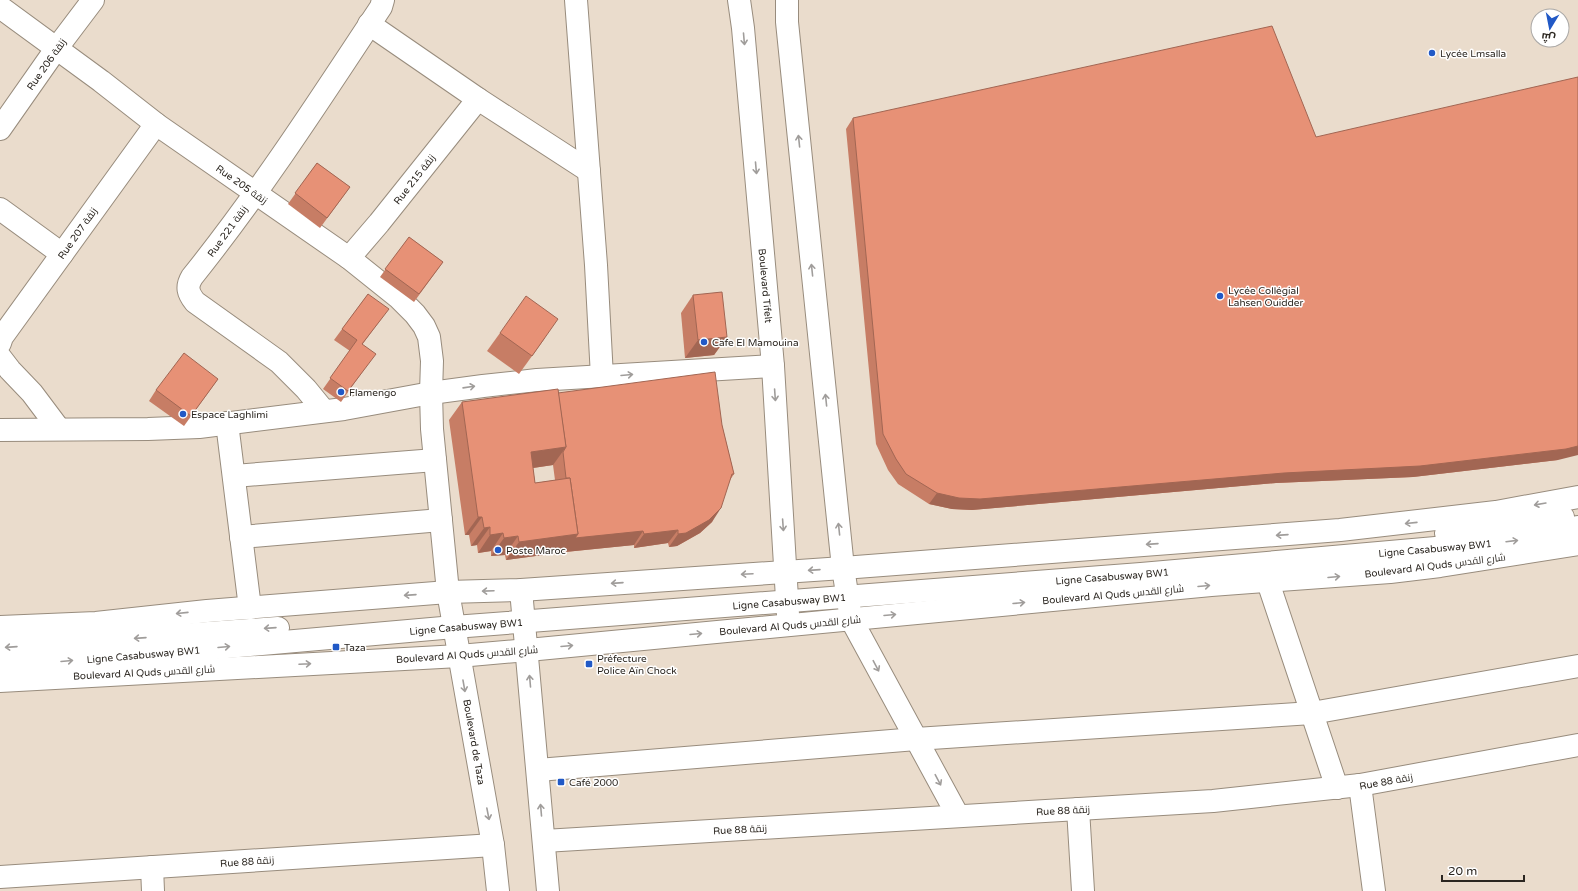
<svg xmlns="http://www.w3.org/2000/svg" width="1578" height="891" font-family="'Varela Round',Cairo,sans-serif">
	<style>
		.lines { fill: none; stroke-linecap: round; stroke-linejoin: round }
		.minor-casing { stroke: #988c7d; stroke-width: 24 }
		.major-casing { stroke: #988c7d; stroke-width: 24 }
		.minor { stroke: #fff; stroke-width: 22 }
		.major { stroke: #fff; stroke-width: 22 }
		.wall { fill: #c77d65; fill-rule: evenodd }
		.shaded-wall { fill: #a26653 }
		.building { fill: #e79176; stroke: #a26653 }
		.oneway { stroke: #a09d9b }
		.poi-dot { fill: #2159c6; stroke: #fff; stroke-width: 1.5 }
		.labels { text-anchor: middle; stroke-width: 3; stroke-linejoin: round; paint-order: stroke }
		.poi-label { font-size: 10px; fill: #2b2620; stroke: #fff; text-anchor: start }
		.street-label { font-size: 10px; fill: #2b2620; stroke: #fff }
	</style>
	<rect width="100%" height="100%" fill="#eadccc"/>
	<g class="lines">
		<defs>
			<g id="minor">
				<path d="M576 0 596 265 602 377"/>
				<path id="s1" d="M739 0 743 28 773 366 788 615"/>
				<path d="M787 0V22L843 568 851 619 958 816"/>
				<path id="s2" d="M0 7 101 81 156 124 349 258 399 298 415 314 424 326 429 337 432 361 431 393 432 429 448 592 493 845 498 891"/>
				<path d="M369 24 478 99 589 171"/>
				<path d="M0 129 56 49 93 0"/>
				<path d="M0 209 62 254"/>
				<path d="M349 258 379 223 478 99"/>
				<path d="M0 343 2 337 156 124"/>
				<path d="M0 357 10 370 32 393 59 429"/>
				<path d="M324 411 306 389 279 362 195 302C188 293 186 287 192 277 261 191 321 98 381 7L383 0"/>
				<path d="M227 423 250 608"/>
				<path d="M0 430 148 429 199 427 344 409 431 393 483 386 537 380 773 366"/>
				<path d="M234 476 435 460"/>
				<path d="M1446 533 1563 517"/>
				<path d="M241 537 441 520"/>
				<path d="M1268 582 1337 788"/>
				<path d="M521 590 548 891"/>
				<path d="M0 648 278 628"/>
				<path id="s3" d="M0 667 454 627 1141 574 1515 541 1578 527"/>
				<path d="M538 770 916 739 1312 713 1578 666"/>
				<path d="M1360 785 1374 891"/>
				<path d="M1078 809 1083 891"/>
				<path d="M544 841 1213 801 1360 785 1578 745"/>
				<path d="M152 867 153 891"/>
				<path d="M0 877 493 845"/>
			</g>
			<g id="major">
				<path d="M0 627 96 623 207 611 448 592 521 590 843 568 1340 530 1496 512 1578 497"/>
				<path d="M0 681 459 656 528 650 1211 585 1390 572 1440 566 1578 544"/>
			</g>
		</defs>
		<use href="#minor" class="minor-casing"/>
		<use href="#major" class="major-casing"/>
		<use href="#minor" class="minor"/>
		<use href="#major" class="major"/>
	</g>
	<g class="wall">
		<path d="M853 118 1316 137 1558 460 1413 477 1276 483 972 510 952 509 929 504 898 484 888 470 876 444 846 129Z"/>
		<path d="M317 163 350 187 320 228 288 204Z"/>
		<path d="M409 237 443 262 414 302 380 277Z"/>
		<path d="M368 294 381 319 362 345 368 364 341 402 323 389 350 351 334 340Z"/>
		<path d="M693 295 727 337 714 355 685 358 681 313Z"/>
		<path d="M500 333 545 338 519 374 487 351Z"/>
		<path d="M218 379 184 426 149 401 156 390Z"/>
		<path d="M558 393 722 425 734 474 730 480 712 522 700 533 677 546 669 547 668 543 634 548V545L565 552 506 560 505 555 491 556V551L478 553 477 545 471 546 469 535H465L449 420 462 402ZM553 465 555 480 535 483 533 468Z"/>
	</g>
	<g class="shaded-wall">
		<path d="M727 337 714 355 685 358 698 340Z"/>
		<path d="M1578 446V455L1558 460 1413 477 1276 483 972 510 952 509 929 504 937 493Z"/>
		<path d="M566 447 553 465 519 470 531 452Z"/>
		<path d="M721 508 712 522 700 533 677 546 669 547 678 534Z"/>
		<path d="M478 517H482L469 535H465Z"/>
		<path d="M490 527 477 545 471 546 484 528Z"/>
		<path d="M678 530 668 543 634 548 644 534Z"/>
		<path d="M643 531 634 545 565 552 506 560 519 542 578 534Z"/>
		<path d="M503 533 491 551 478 553 490 535Z"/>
		<path d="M518 536 505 555 491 556 504 538Z"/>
	</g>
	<g class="building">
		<path d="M1272 26 1316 137 1578 77V446L1566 449 1420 466 1284 473 980 499 959 498 937 493 906 474 896 459 883 434 853 118Z"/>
		<path d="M317 163 350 187 327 218 295 193Z"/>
		<path d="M409 237 443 262 419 294 385 269Z"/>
		<path d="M722 292 727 337 698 340 693 295Z"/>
		<path d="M368 294 389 309 362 344 376 354 348 391 330 378 357 340 342 329Z"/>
		<path d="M526 296 558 319 532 356 500 333Z"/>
		<path d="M184 353 218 379 191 416 156 390Z"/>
		<path d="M715 372 722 425 734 474H732L721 508 709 520 686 533 678 534V530L644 534 643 531 575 538 578 534 570 478H566L563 452 566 447 558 393Z"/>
		<path d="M558 389 566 447 531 452 535 483 570 478 578 534 519 542 518 536 504 538 503 533 490 535V527L484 528 482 517H478L462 402Z"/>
	</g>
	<defs><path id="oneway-shaft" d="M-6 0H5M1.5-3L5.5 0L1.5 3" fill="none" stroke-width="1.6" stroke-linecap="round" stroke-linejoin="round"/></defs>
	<g class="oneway">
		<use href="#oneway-shaft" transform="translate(744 39) rotate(85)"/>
		<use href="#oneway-shaft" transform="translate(799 141) rotate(-96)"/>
		<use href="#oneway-shaft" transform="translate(756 168) rotate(85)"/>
		<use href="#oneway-shaft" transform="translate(812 270) rotate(-96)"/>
		<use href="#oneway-shaft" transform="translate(627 375) rotate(-5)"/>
		<use href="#oneway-shaft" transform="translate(469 387) rotate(-8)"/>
		<use href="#oneway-shaft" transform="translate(775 395) rotate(86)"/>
		<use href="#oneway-shaft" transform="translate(826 400) rotate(-96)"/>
		<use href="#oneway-shaft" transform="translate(1540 504) rotate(170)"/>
		<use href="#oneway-shaft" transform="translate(1411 523) rotate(174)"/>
		<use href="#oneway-shaft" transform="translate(783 525) rotate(86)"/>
		<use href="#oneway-shaft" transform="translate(839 529) rotate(-96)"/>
		<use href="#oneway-shaft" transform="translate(1282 535) rotate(176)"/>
		<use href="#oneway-shaft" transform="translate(1512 541) rotate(-7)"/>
		<use href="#oneway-shaft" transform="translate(1152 544) rotate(176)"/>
		<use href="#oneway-shaft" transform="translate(814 570) rotate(176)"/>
		<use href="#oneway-shaft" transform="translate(747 574) rotate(177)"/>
		<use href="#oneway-shaft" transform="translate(1334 577) rotate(-5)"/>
		<use href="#oneway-shaft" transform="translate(617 583) rotate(176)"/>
		<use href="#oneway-shaft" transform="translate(1204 586) rotate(-5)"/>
		<use href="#oneway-shaft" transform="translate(488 591) rotate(178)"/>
		<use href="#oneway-shaft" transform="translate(410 595) rotate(176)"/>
		<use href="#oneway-shaft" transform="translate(1019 603) rotate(-5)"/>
		<use href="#oneway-shaft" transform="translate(182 613) rotate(174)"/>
		<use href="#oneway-shaft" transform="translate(890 615) rotate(-5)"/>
		<use href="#oneway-shaft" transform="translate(270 628) rotate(176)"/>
		<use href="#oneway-shaft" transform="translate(696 634) rotate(-5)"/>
		<use href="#oneway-shaft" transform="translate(140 638) rotate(176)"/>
		<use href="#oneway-shaft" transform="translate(567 646) rotate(-5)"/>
		<use href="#oneway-shaft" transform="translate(11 647) rotate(176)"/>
		<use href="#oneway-shaft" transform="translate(224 647) rotate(-5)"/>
		<use href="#oneway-shaft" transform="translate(67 661) rotate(-5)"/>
		<use href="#oneway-shaft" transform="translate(305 664) rotate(-3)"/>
		<use href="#oneway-shaft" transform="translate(876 666) rotate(62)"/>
		<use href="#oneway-shaft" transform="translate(530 681) rotate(-95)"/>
		<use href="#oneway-shaft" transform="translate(464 686) rotate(80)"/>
		<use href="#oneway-shaft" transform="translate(938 780) rotate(62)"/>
		<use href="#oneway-shaft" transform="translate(541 810) rotate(-95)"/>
		<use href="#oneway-shaft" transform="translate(488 814) rotate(79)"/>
	</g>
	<g class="poi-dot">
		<circle cx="1432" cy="53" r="4"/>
		<circle cx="1220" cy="296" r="4"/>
		<circle cx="704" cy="342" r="4"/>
		<circle cx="341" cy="392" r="4"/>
		<circle cx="183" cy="414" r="4"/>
		<circle cx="498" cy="550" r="4"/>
		<rect x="332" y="643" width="8" height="8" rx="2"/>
		<rect x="585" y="660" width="8" height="8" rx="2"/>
		<rect x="557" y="778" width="8" height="8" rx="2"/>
	</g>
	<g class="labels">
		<g class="poi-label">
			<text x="1440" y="57">Lycée Lmsalla</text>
			<text x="1228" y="294">Lycée Collégial<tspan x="1228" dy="12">Lahsen Ouidder</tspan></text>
			<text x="712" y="346">Cafe El Mamouina</text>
			<text x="349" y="396">Flamengo</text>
			<text x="191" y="418">Espace Laghlimi</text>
			<text x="506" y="554">Poste Maroc</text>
			<text x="344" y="651">Taza</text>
			<text x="597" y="662">Préfecture<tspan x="597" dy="12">Police Aïn Chock</tspan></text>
			<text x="569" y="786">Café 2000</text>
		</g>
		<g class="street-label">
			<text transform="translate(46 64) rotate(-55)" y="4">Rue 206 زنقة</text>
			<text transform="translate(414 179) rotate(-52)" y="4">Rue 215 زنقة</text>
			<text transform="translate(242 184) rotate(35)" y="4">Rue 205 زنقة</text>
			<text transform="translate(227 231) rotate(-54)" y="4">Rue 221 زنقة</text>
			<text transform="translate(77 233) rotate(-55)" y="4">Rue 207 زنقة</text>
			<text dy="4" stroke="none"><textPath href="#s1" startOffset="287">Boulevard Tifelt</textPath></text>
			<text dy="4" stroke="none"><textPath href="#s3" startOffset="1440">Ligne Casabusway BW1</textPath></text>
			<text transform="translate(1435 565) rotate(-7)" y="4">Boulevard Al Quds شارع القدس</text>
			<text dy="4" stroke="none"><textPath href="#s3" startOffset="1116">Ligne Casabusway BW1</textPath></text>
			<text transform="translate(1113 594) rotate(-5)" y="4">Boulevard Al Quds شارع القدس</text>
			<text dy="4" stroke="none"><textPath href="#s3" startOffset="792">Ligne Casabusway BW1</textPath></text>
			<text transform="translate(790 625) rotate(-5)" y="4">Boulevard Al Quds شارع القدس</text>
			<text dy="4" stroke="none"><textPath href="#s3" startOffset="468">Ligne Casabusway BW1</textPath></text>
			<text dy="4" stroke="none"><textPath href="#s3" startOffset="144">Ligne Casabusway BW1</textPath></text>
			<text transform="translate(467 654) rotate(-4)" y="4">Boulevard Al Quds شارع القدس</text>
			<text transform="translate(144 672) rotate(-3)" y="4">Boulevard Al Quds شارع القدس</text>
			<text dy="4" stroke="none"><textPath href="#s2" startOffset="952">Boulevard de Taza</textPath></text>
			<text transform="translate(1386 781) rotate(-10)" y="4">Rue 88 زنقة</text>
			<text transform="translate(1063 810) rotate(-3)" y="4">Rue 88 زنقة</text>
			<text transform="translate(740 829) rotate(-3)" y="4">Rue 88 زنقة</text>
			<text transform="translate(247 861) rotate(-4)" y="4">Rue 88 زنقة</text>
		</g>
	</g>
	<g transform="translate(1550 28) rotate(190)"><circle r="19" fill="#ffffff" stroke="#aaa8a6"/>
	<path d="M0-3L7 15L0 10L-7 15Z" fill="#2159c6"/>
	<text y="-6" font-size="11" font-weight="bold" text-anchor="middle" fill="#2b2620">ش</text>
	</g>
	<path d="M1442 875v6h82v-6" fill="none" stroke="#2b2620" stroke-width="2"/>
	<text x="1448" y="875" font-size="12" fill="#2b2620" stroke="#ffffff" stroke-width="3" paint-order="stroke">20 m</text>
</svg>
